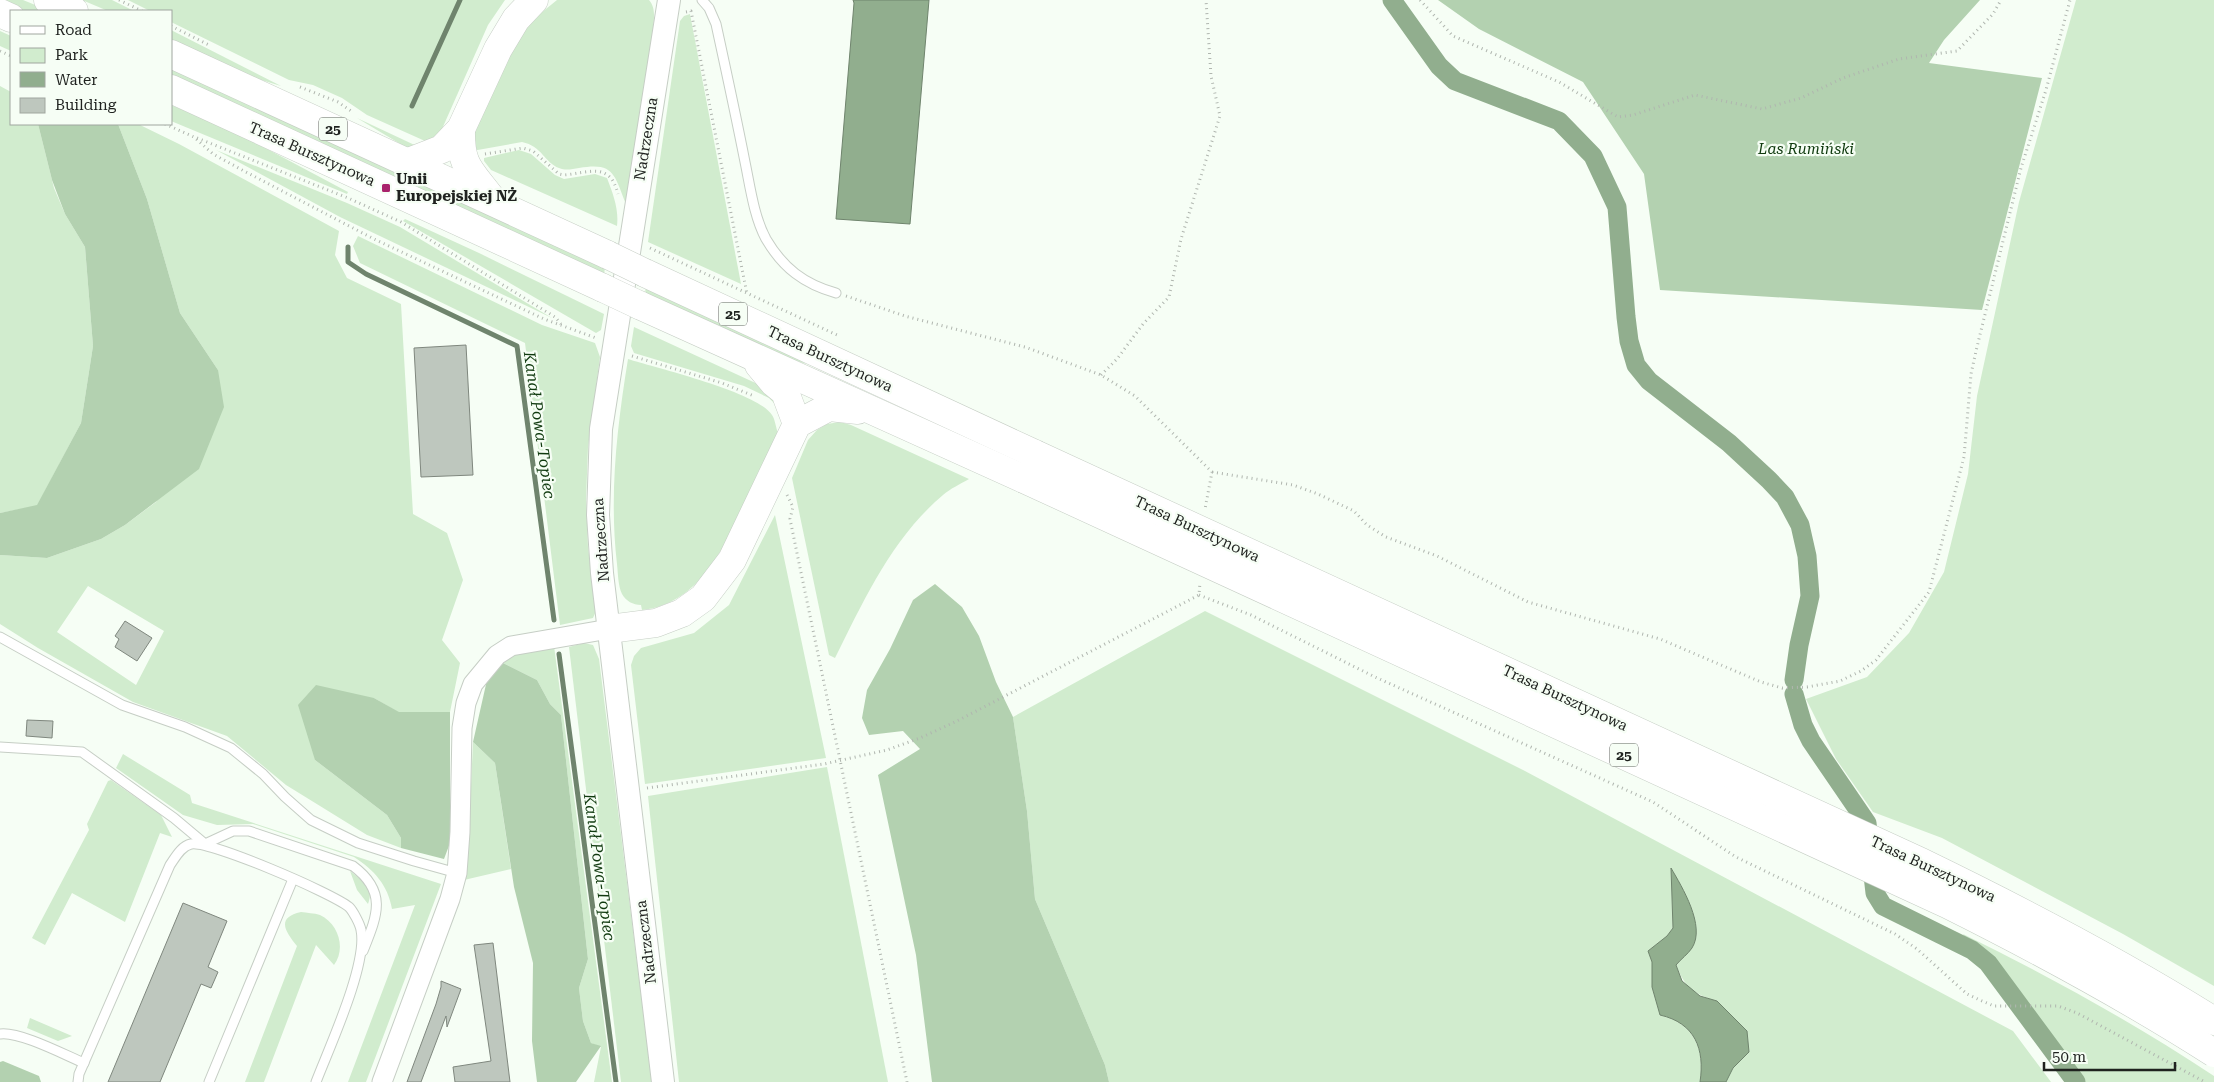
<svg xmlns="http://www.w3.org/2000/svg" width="2214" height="1082" font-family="'Roboto Serif',serif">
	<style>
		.green { fill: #d1ecce; fill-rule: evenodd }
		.forest { fill: #b3d1b0 }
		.water { fill: #91ae8e; stroke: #6f846d }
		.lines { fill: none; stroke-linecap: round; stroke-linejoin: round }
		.stream { stroke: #6f846d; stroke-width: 5 }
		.canal { stroke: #91ae8e; stroke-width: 19 }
		.building { fill: #bec7be; stroke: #7f877e }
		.service-casing { stroke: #c6cec5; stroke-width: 11 }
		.minor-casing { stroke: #c6cec5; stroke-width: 21 }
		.tertiary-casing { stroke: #c6cec5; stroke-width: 24 }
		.primary-casing { stroke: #c6cec5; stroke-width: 29 }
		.path { stroke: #b0b6af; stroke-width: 3; stroke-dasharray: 1 4; stroke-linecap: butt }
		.service { stroke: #fff; stroke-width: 9 }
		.minor { stroke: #fff; stroke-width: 19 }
		.tertiary { stroke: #fff; stroke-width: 22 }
		.primary { stroke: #fff; stroke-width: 28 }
		.primary-bridge-casing { stroke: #c6cec5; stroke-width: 29; stroke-linecap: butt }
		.primary-bridge { stroke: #fff; stroke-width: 28 }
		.poi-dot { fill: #a9236c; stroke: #f6fef5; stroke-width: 2 }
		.labels { text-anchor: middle; stroke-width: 4.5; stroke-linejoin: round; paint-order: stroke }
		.shield { fill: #f6fef5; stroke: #60645f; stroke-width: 1 }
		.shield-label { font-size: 14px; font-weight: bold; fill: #1f221f }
		.street-label { font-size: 15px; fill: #1f221f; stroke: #f6fef5 }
		.park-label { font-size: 15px; font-style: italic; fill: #0e390d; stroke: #f6fef5 }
		.poi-label { font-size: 15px; font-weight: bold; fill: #1f221f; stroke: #f6fef5; text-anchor: start }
		.water-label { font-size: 16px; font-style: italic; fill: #103a0f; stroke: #f6fef5 }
	</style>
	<rect width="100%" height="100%" fill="#f6fef5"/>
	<g class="green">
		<path d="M0 0H23L50 11H26Z"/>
		<path d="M82 0H112L134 11H108Z"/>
		<path d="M128 0H505L488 25 442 129 436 136 425 141 367 115 342 98 313 85 289 80 171 22V11H150Z"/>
		<path d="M557 0H649C656 8 654 18 653 29L626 204C614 174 614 162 579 168 572 169 566 171 559 168 545 163 542 146 522 142L472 151C472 120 512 44 533 20 540 13 549 7 557 0Z"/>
		<path d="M2076 0H2214V986L2123 934 1942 838 1873 812 1836 759 1806 699 1867 677 1909 633 1944 572 1968 474 1977 396 2019 202Z"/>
		<path d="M690 14 741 284 648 242 680 21 684 16Z"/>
		<path d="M171 30 281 86 248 76 171 40Z"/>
		<path d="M0 31 11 36V51L0 46Z"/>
		<path d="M171 67 605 266 604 276 171 77Z"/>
		<path d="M0 86 11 92V124H38L54 188 65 214 85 247 93 346 81 423 37 506 0 513Z"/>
		<path d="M171 105 241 135 348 192 347 194 171 121Z"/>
		<path d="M357 118 421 148H408L402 145Z"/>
		<path d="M118 124H138L179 144 339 231 335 255 347 278 401 304 413 514 447 533 463 580 442 640 460 663 450 712H398L374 698 315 760 387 815 401 838V848L367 835 286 785 227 736 133 702 38 648 0 624V555L47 558 101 539 125 525 156 502 218 370 180 313 147 199ZM88 586 164 631 136 685 57 632Z"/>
		<path d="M216 150 347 203 400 227 552 318 340 217Z"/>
		<path d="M519 150 531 154 555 175 564 179 595 174 607 178C613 194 619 209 617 226L491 170 484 161V158Z"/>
		<path d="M405 219 479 253 604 314 601 330 596 333 403 221Z"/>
		<path d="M358 236 542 325 595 343 600 357 588 447 586 500 588 547 596 611 593 618 560 625 525 343 360 263 353 246Z"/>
		<path d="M646 285 785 350 806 364 781 356 645 294Z"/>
		<path d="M634 327 762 386 776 396 781 410 769 398 744 386 634 353 631 346Z"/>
		<path d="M628 359C656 368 758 392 772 415 775 419 776 428 778 433 767 456 756 479 745 503 724 548 699 604 642 610L641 605C633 605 626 601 622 594 618 586 618 573 617 564 609 495 617 427 628 359Z"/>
		<path d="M840 422 851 425 969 479C960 484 950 489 943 495 892 538 864 600 835 658L829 655 792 478 808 440 817 430 827 424Z"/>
		<path d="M775 515 826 758 645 784 631 665 634 656 641 648 694 633 729 605Z"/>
		<path d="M1205 611 1523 770 2013 1031 2051 1082H1726L1733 1068 1749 1052 1717 1001C1694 994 1685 988 1676 965L1693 947 1671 869 1673 928 1667 936 1648 951 1652 962V987L1660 1015C1694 1023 1705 1049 1700 1082H1109L1105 1065 1035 899 1027 811 1013 717Z"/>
		<path d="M584 643 593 645 599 659 652 1082H621L569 647Z"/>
		<path d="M554 646 612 1082H594L601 1047 591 1043 583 1021 579 988 588 959 561 715 550 704 537 680 499 661 503 655Z"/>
		<path d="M473 742 495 763 511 869 464 880 468 854Z"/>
		<path d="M123 754 190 795 192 803 441 884 366 1082H348L415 905 392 909C388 885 374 870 354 857L253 824 217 825 183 815 116 768Z"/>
		<path d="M827 767 888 1082H679L648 796Z"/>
		<path d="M111 780 161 815 172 837 160 833 125 922 72 893 45 945 32 938 89 830 87 824 108 781Z"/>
		<path d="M350 871C361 880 375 888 368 904L357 890Z"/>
		<path d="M301 912C307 913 314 913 320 915 339 924 346 949 334 965L316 945 264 1082H245L297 946C286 932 275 918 301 912Z"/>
		<path d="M1963 934C2049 976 2134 1023 2214 1076V1082H2083L2016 994 2006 977 1987 958 1968 944Z"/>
		<path d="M30 1018 72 1036 58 1041 27 1028Z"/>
	</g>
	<g class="forest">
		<path d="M1438 0H1980L1944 40 1929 63 2042 78 1982 310 1660 290 1644 174 1583 82 1479 29Z"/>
		<path d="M38 124H118L147 199 180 313 218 370 224 407 199 469 125 525 101 539 47 558 0 555V513L37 505 81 423 93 346 85 247 65 214 52 180Z"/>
		<path d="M935 584 962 607 979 636 996 682 1013 717 1027 811 1035 899 1105 1065 1109 1082H932L916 955 878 775 920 749 903 731 869 735 862 718 867 690 890 649 913 600Z"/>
		<path d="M499 661 537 680 550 704 561 715 588 959 579 988 583 1021 591 1043 601 1046 576 1082H537L532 1041 533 963 514 887 495 763 473 742 487 680Z"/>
		<path d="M316 685 374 698 399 712H450V843L444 859 401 848V838L387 815 315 760 298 705Z"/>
		<path d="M3 1061 39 1076 41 1082H0V1062Z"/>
	</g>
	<g class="water">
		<path d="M853 0H929L910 224 836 219 854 3Z"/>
		<path d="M1671 868C1682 887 1706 926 1692 948 1688 954 1681 959 1676 965L1682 981 1700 996 1717 1001 1747 1031 1749 1052 1733 1068 1726 1082H1700C1705 1049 1695 1023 1660 1015L1652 987V962L1648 951 1667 936 1673 928Z"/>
	</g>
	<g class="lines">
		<g class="stream">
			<path d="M412 106 460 0"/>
			<path d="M348 247V262L366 274 517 346 554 620"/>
			<path d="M559 654 616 1082"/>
		</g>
		<g class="canal">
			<path d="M1392 0 1439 66 1455 81 1559 121 1593 156 1617 207 1626 317 1629 341 1636 365 1649 381 1729 443 1769 480 1785 497 1800 525 1807 556 1810 596 1799 645 1794 680"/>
			<path d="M1794 694 1803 725 1811 741 1867 823 1875 893 1883 906 1972 950 1988 963 2076 1082"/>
		</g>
	</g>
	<g class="building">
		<path d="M466 345 473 475 421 477 414 348Z"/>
		<path d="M125 621 152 638 137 661 115 647 119 639 115 636Z"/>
		<path d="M27 720 53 721 52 738 26 736Z"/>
		<path d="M183 903 227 921 208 967 218 972 211 988 201 984 160 1082H108Z"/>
		<path d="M493 943 510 1082H455L453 1067 491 1061 474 945Z"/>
		<path d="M441 981 461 989 447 1027 446 1016 421 1082H407L436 1004 441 987Z"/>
	</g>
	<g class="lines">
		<defs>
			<g id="service">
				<path d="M702 0 709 8 716 24C726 70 736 116 745 162 750 186 754 217 766 239 783 268 804 284 836 293"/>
				<path d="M0 637 122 705 185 727 231 748 263 774 285 797 311 820 358 843 414 861 457 873"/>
				<path d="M0 747 82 752 174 818 205 844 233 831H249L353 866C388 892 377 916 363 951"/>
				<path d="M0 1034C19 1031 65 1055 84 1063"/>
				<path d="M78 1082 79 1074 170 865C175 858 181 846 191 844 209 840 332 893 349 907 353 911 360 924 361 930 368 964 329 1048 316 1082"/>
				<path d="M209 1082 293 879"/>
			</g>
			<path id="minor" d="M382 1082 450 899 457 873 460 832 462 728 466 703 473 684 497 655 511 646 609 629"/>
			<path id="tertiary" d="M663 1082 602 573 598 515 601 429 669 0"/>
			<g id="primary">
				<path d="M48 0 74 11"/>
				<path d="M0 13 11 18"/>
				<path d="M171 54 608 255"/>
				<path d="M171 89 603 288"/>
				<path d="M461 129C460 166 470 170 491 198"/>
				<path d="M406 163 442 149 461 129 498 49 516 19 534 0"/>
				<path d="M645 273 1035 454"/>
				<path d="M639 305 1024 479"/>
				<path d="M759 365 774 383 785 392 797 424"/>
				<path d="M609 629 656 623 682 613 703 598 732 560 797 424 829 407 858 410"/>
			</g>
		</defs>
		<use href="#service" class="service-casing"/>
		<use href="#minor" class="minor-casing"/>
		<use href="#tertiary" class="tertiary-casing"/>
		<use href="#primary" class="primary-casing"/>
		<g class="path">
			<path d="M119 0 142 11"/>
			<path d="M1420 0 1453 36 1559 82 1618 117 1633 115 1695 95 1762 109 1801 98 1843 78 1899 59 1957 51 1993 14 2001 0"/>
			<path d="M686 12 691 11 747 294"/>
			<path d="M171 26 211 46"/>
			<path d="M0 51 11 56"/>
			<path d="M300 87 338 102 351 111"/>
			<path d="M165 124 194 137 213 154 244 171 374 239 544 319 596 338"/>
			<path d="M197 138 348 198 401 222 555 317 561 324"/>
			<path d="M485 154 523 148 533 151 559 174 564 175C588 173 610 161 618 194"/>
			<path d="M650 248 837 335"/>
			<path d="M846 296 905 316 1025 347 1101 375 1135 396 1212 472 1205 509"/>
			<path d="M632 356 722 383 754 396"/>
			<path d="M1101 375 1117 359 1143 324 1169 297 1181 239 1220 116 1211 76 1206 0"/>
			<path d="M1212 472 1293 485 1318 494 1354 511 1367 525 1386 537 1437 556 1528 602 1660 639 1761 682 1782 688 1807 687 1840 681 1861 671 1876 660 1929 592 1964 457 1971 374 1976 351 2021 168 2046 90 2070 0"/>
			<path d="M787 495 793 507 790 519 798 558 907 1082"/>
			<path d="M1199 595 1251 615 1375 677 1653 802 1736 857 1895 934 1917 949 1967 994 1982 1001 1994 1006H2058L2077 1013 2205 1082"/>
			<path d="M647 788 824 764 887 750 920 738 957 721 1199 595 1200 582"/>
		</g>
		<use href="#service" class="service"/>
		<use href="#minor" class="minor"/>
		<use href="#tertiary" class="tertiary"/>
		<use href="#primary" class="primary"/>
		<defs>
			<g id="primary-bridge">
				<path d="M608 255 645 273"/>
				<path d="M603 288 639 305"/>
				<path d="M1035 454 1921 862C2022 911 2120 962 2214 1021"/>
				<path d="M1024 479 1947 904C2039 950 2128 998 2214 1053"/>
			</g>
		</defs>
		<use href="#primary-bridge" class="primary-bridge-casing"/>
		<use href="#primary-bridge" class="primary-bridge"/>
	</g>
	<rect class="poi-dot" x="381" y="183" width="10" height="10" rx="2.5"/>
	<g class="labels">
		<g class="shield">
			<rect x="319" y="117.5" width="28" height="23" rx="4"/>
			<rect x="719" y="302.5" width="28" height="23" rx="4"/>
			<rect x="1610" y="743.5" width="28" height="23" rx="4"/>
		</g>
		<g class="shield-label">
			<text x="333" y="134">25</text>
			<text x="733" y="319">25</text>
			<text x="1624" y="760">25</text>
		</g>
		<g class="street-label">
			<text transform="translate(646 139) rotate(-81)" y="5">Nadrzeczna</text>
			<text transform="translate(312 154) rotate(24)" y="5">Trasa Bursztynowa</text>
			<text transform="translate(830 359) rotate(25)" y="5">Trasa Bursztynowa</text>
			<text transform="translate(1197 529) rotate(25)" y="5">Trasa Bursztynowa</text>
			<text transform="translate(601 540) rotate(-94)" y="5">Nadrzeczna</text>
			<text transform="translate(1565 698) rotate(25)" y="5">Trasa Bursztynowa</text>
			<text transform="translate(1933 869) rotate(25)" y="5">Trasa Bursztynowa</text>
			<text transform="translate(646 942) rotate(-97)" y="5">Nadrzeczna</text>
		</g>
		<g class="park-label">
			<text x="1806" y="154">Las Rumiński</text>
		</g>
		<g class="poi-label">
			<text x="396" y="184">Unii<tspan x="396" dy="17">Europejskiej NŻ</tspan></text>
		</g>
		<g class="water-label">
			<text transform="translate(540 425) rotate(82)" y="6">Kanał Powa-Topiec</text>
			<text transform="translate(600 867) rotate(82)" y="6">Kanał Powa-Topiec</text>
		</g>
	</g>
	<rect x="10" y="10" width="162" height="115" fill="#f6fef5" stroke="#a0a69f"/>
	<rect x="20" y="26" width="25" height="8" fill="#ffffff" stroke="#a0a69f"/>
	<text x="55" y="35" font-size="15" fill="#1f221f">Road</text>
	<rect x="20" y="48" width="25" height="15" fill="#d1ecce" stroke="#a0a69f"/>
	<text x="55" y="60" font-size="15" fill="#1f221f">Park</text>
	<rect x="20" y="72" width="25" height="15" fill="#91ae8e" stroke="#a0a69f"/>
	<text x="55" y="85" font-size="15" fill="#1f221f">Water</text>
	<rect x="20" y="98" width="25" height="15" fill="#bec7be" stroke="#a0a69f"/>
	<text x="55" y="110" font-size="15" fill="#1f221f">Building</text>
	<path d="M2044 1062v8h131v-8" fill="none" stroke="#1f221f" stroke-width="2.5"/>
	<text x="2052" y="1062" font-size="15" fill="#1f221f" stroke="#f6fef5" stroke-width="4" paint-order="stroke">50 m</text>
</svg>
